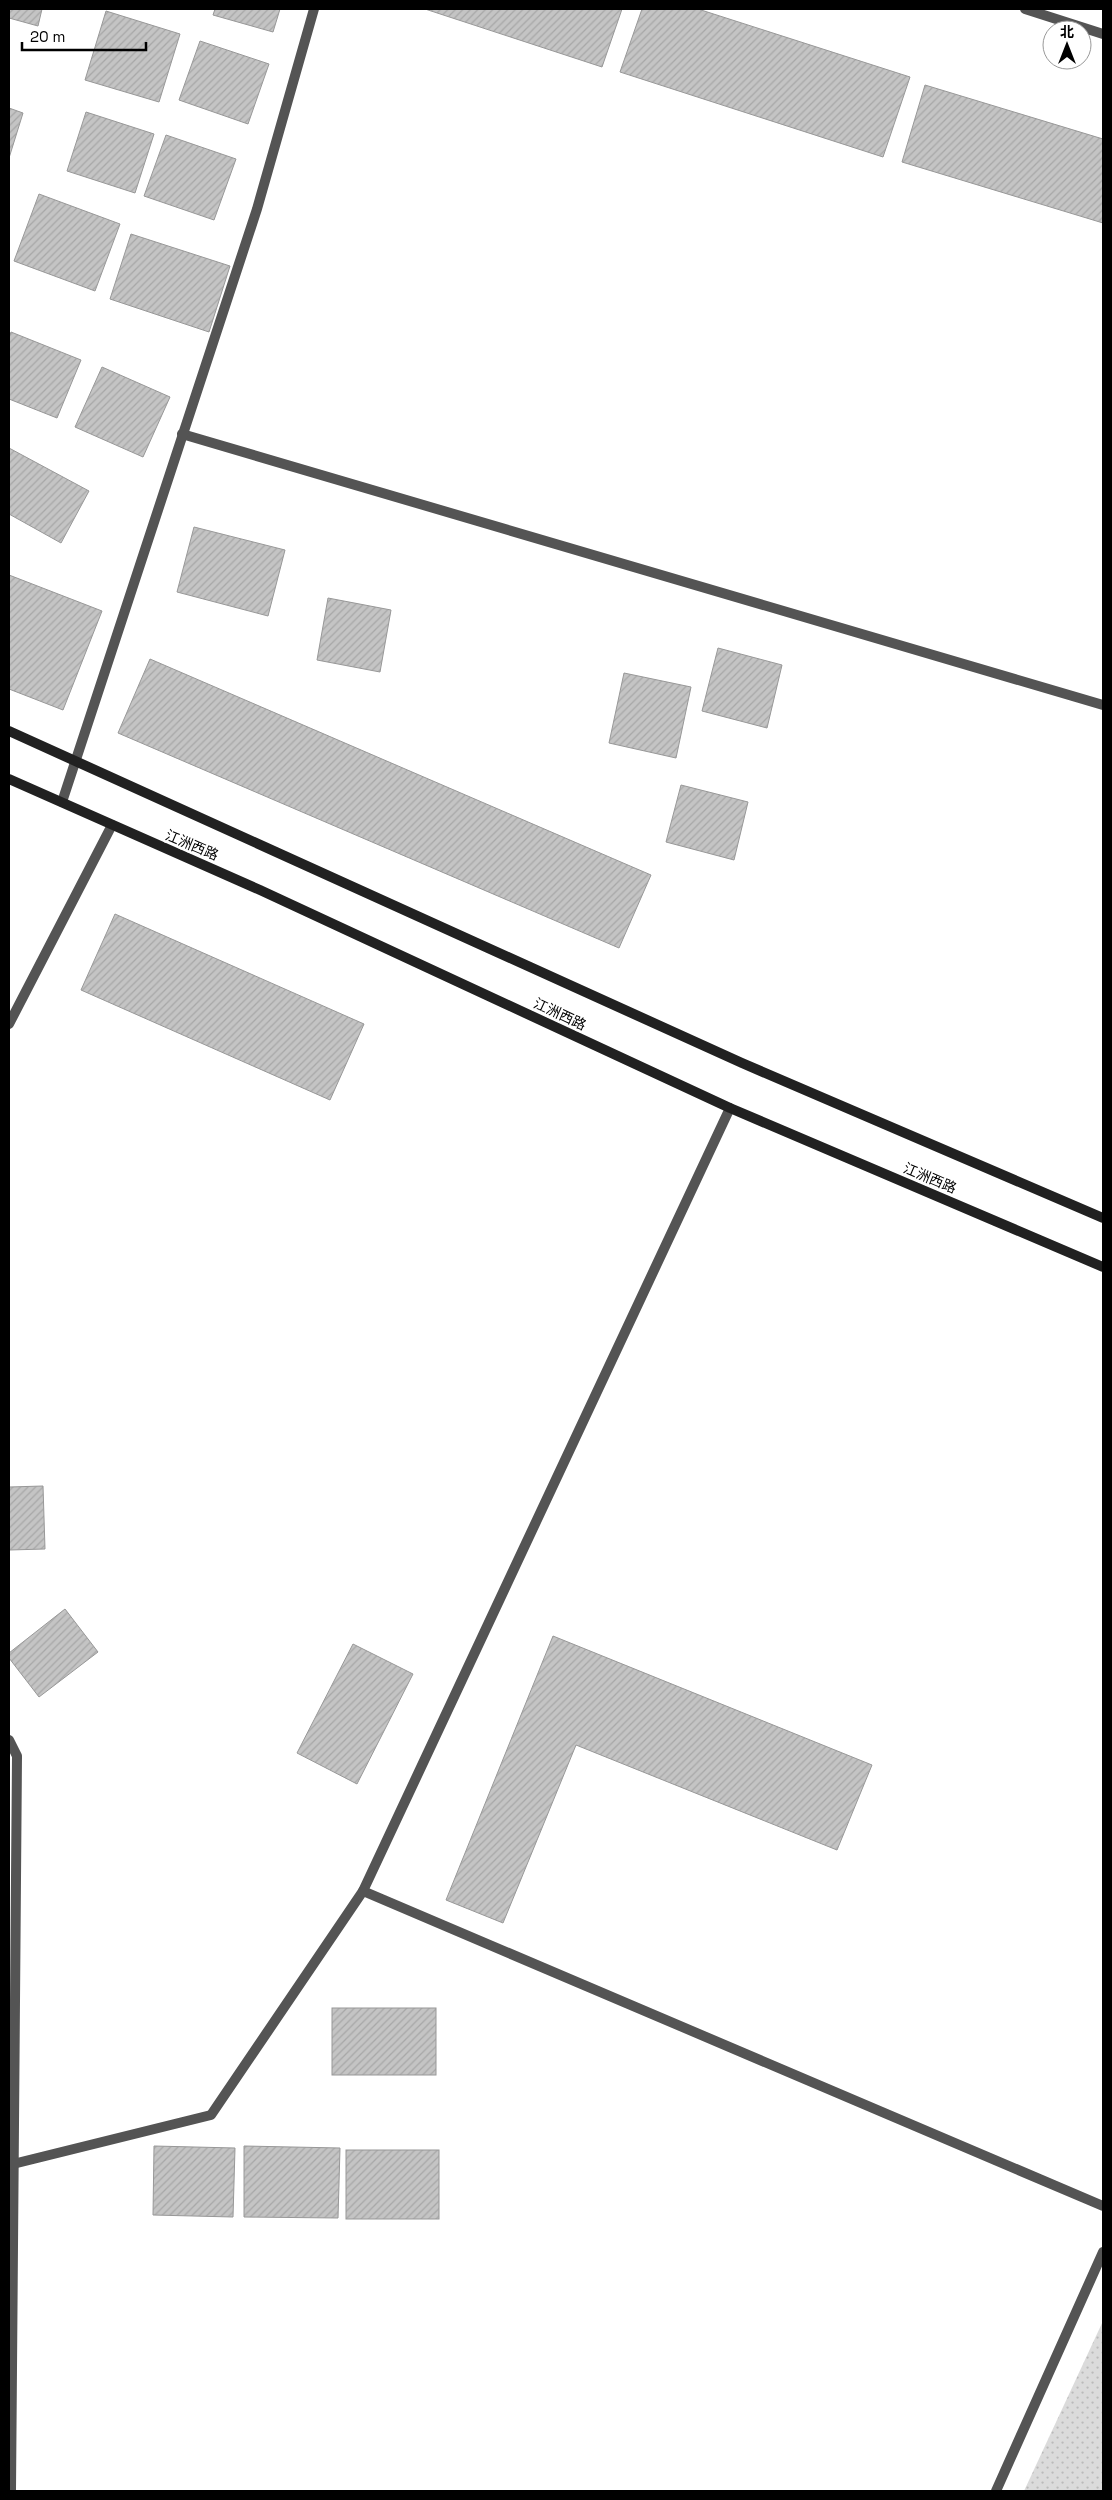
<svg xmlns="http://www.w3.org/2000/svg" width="1112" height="2500" font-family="'Space Grotesk','Noto Sans SC',sans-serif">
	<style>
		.park { fill: url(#park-dots) }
		.building { fill: url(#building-hatch); stroke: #989898 }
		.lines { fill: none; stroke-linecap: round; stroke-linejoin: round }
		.minor { stroke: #545454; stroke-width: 10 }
		.secondary { stroke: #212121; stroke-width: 10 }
		.labels { text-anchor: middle; stroke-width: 4.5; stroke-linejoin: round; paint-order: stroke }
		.street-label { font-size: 14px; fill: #000; stroke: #fff }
	</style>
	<defs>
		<pattern id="park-dots" width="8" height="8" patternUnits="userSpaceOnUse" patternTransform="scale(1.25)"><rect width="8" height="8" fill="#dbdbdb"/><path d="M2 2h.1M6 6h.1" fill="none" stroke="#bababa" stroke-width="1.8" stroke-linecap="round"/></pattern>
		<pattern id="building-hatch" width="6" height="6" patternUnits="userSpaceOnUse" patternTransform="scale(1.25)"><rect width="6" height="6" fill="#c4c4c4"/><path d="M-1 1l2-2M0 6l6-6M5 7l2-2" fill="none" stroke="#a7a7a7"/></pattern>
	</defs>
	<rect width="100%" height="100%" fill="#fff"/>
	<path class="park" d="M1103 2321V2491H1024Z"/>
	<g class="building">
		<path d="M9 9H42L38 26 9 18Z"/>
		<path d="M215 9H280L273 32 213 15Z"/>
		<path d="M425 9H622L602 67Z"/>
		<path d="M642 9H698L910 77 883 157 620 72Z"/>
		<path d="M106 11 180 34 159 102 85 80Z"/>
		<path d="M200 41 269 64 248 124 179 100Z"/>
		<path d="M925 85 1103 139V223L902 162Z"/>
		<path d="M9 108 23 113 9 158Z"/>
		<path d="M86 112 154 134 135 193 67 171Z"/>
		<path d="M166 135 236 159 214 220 144 196Z"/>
		<path d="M39 194 120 224 95 291 14 261Z"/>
		<path d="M131 234 230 266 209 332 110 299Z"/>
		<path d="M11 332 81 360 57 418 9 399V337Z"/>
		<path d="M102 367 170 397 143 457 75 427Z"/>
		<path d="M9 448 89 491 61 543 9 514Z"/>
		<path d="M194 527 285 550 268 616 177 592Z"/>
		<path d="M9 575 102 611 63 710 9 689Z"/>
		<path d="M328 598 391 610 380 672 317 660Z"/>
		<path d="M718 648 782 665 767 728 702 711Z"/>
		<path d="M150 659 651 875 619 948 118 733Z"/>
		<path d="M624 673 691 687 676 758 609 743Z"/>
		<path d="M681 785 748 802 734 860 666 842Z"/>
		<path d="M115 914 364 1024 330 1100 81 990Z"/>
		<path d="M43 1486 45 1549 9 1550V1487Z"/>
		<path d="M65 1609 98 1652 39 1697 9 1658V1653Z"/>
		<path d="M553 1636 872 1765 837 1850 576 1745 503 1923 446 1900Z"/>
		<path d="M353 1644 413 1674 357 1784 297 1753Z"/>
		<rect x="332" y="2008" width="104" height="67"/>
		<path d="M154 2146 235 2148 233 2217 153 2215Z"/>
		<path d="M244 2146 340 2148 338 2218 244 2217Z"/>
		<rect x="346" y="2150" width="93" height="69"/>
	</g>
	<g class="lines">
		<g class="minor">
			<path d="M1025 9 1103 34"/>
			<path d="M182 434 1103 705"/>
			<path d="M62 802 257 209 314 9"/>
			<path d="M9 1024 112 825"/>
			<path d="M9 1740 17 1756 11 2491"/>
			<path d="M363 1891 1103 2206"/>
			<path d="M9 2165 211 2115 363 1891 730 1108"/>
			<path d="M996 2491 1103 2252"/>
		</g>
		<g class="secondary">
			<path d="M9 731 742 1063 1103 1218"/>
			<path d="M9 779 260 890 730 1108 1103 1267"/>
		</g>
	</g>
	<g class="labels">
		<g class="street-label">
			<text transform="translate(192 845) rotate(23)" y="5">江洲西路</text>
			<text transform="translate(560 1014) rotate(25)" y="5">江洲西路</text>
			<text transform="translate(930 1178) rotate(23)" y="5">江洲西路</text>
		</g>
	</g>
	<rect width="1112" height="2500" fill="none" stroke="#000000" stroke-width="20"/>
	<g transform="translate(1067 45)"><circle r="24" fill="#ffffff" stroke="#999999"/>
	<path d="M0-4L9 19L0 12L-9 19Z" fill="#000000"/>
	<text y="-8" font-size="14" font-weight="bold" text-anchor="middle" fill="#000000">北</text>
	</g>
	<path d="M22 42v8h124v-8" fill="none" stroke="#000000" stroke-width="2.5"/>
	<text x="30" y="42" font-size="15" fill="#000000" stroke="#ffffff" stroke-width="4" paint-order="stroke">20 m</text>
</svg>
